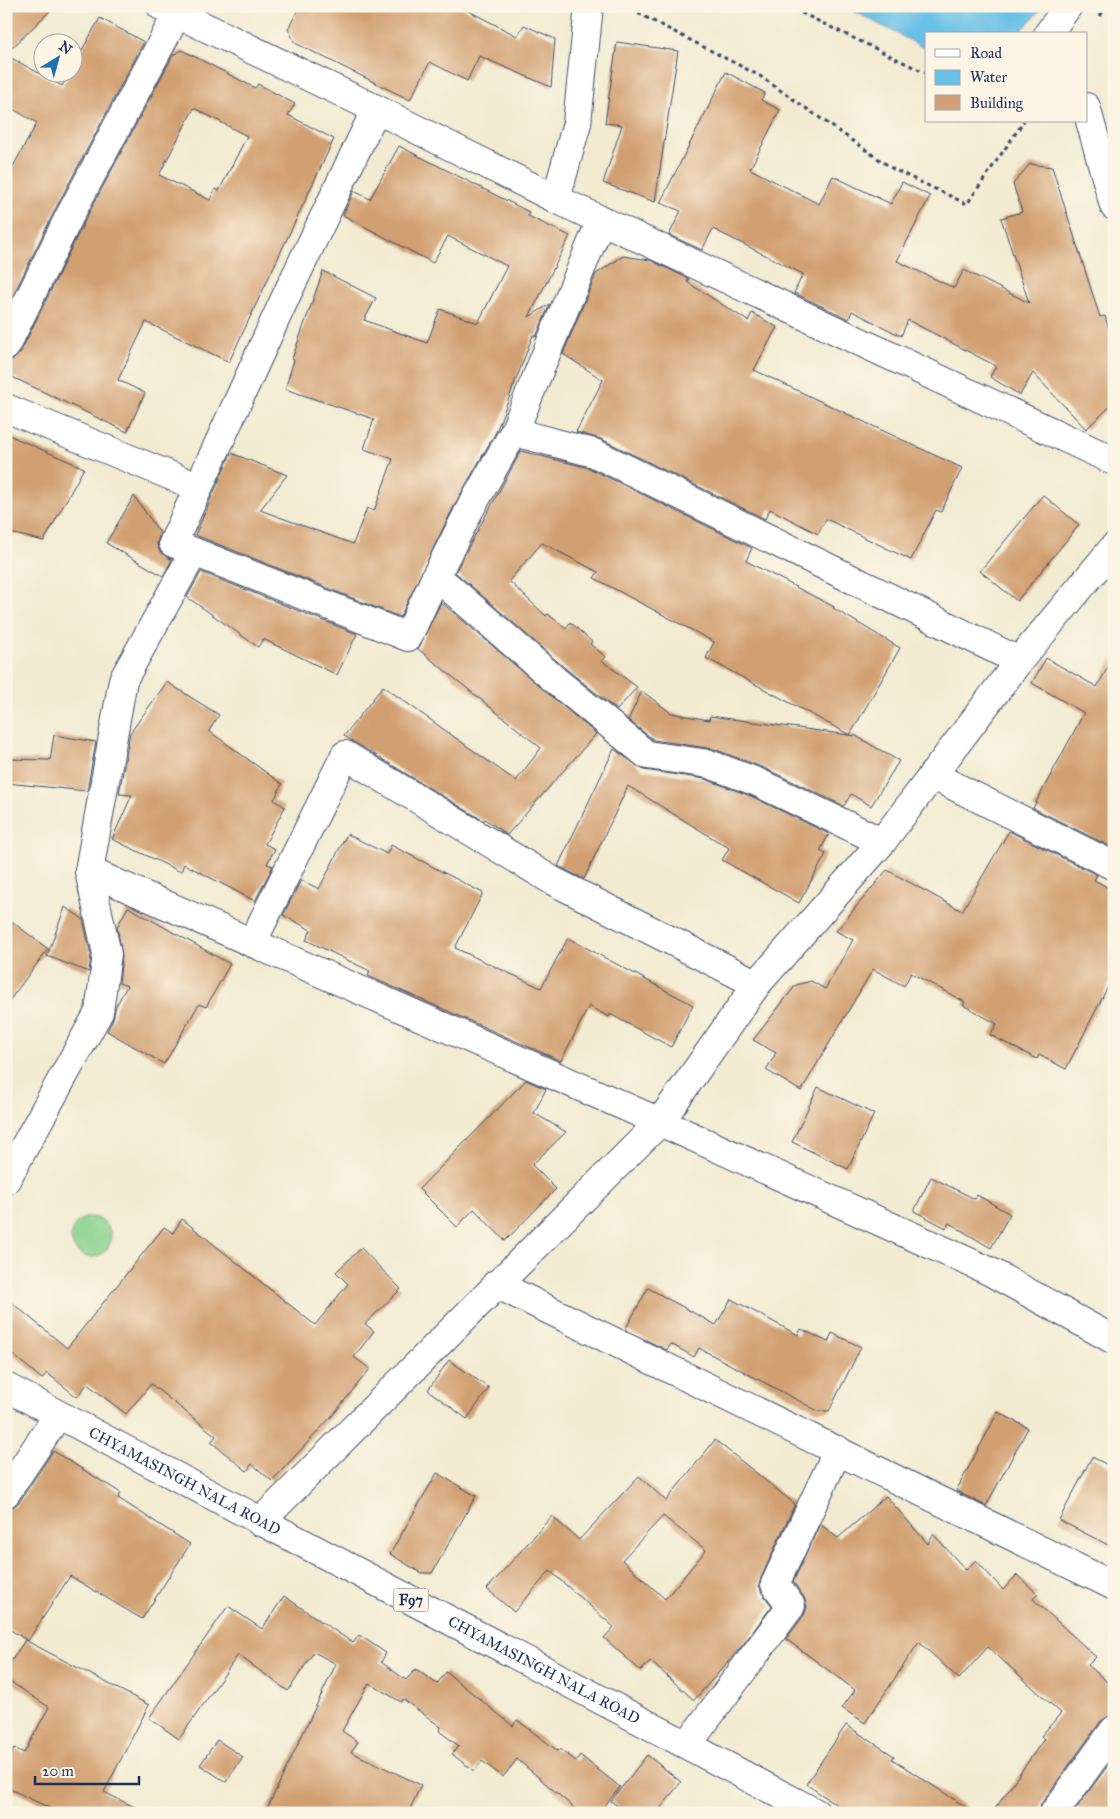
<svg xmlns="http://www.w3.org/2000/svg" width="1120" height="1819" font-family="'IM FELL Great Primer',serif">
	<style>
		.green { fill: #87d18d; stroke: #518076 }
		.water { fill: #6ac1e7; stroke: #4278a2 }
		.building { fill: #d1a072; fill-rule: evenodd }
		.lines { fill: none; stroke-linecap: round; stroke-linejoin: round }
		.minor-casing { stroke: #3b4b6f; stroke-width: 30 }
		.major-casing { stroke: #3b4b6f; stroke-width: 30 }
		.path { stroke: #3b4b6f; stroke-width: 3; stroke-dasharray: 4 4; stroke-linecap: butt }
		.minor { stroke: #fff; stroke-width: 28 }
		.major { stroke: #fff; stroke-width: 28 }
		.labels { text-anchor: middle; stroke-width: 5; stroke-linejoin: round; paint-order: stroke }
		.shield { fill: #fcf5e5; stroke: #5e6a86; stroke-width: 1 }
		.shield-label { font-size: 14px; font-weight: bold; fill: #1b2f5e }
		.street-label { font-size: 15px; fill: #1b2f5e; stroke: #fcf5e5 }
	</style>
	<rect width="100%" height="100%" fill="#fcf5e5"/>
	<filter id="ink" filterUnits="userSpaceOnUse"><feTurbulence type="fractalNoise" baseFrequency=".02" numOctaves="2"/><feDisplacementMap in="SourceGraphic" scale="10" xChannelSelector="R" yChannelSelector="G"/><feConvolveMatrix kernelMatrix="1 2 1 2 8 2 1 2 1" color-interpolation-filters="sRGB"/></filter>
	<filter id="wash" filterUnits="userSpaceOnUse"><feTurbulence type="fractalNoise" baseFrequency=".0096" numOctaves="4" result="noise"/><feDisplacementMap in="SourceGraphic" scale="20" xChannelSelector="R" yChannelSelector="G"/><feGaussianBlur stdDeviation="1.12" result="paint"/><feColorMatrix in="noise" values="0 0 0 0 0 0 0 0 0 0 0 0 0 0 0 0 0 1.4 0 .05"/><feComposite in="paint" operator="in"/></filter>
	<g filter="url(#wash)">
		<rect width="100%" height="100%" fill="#f2ebd1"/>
		<circle class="green" cx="91" cy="1237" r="20"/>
		<path class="water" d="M844 6H1044L1018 34H926V46H921Z"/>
		<g id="blocks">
			<g class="building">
				<path d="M6 6H55L6 54Z"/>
				<path d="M300 6H459L517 36 524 25 555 39 551 87 479 56 467 81 430 62 410 100 295 43 288 29Z"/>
				<path d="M100 18 144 42 56 208 6 310V179L37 123 6 105V55L62 86 70 72H72V68Z"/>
				<path d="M617 42 678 51 655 202 603 183 622 125 605 123Z"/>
				<path d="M182 50 255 88 258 84 295 104 288 115 334 139 229 362 146 322 118 380 145 393 127 432 6 374V361L14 359 20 353 84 222 173 55ZM194 108 247 136 219 191 215 189 210 200 159 175Z"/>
				<path d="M726 72 765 93 761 100 780 110 750 169 819 204 833 176 891 204 902 182 930 196 897 261 954 288 964 270 1029 303 1001 218 1022 212 1013 184 1030 164 1052 167 1100 317 1105 316 1114 347V403L1086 429 1033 373 1020 395 990 377 996 366 908 320 901 336 852 311 849 319 794 293 803 274 713 229 702 250 669 235 681 211 660 203Z"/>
				<path d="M399 146 529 212 528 216 570 236 529 317 550 304 536 337 533 335 496 432 456 502 400 617 195 535 231 453 287 475 260 510 353 544 367 508 374 511 393 459 364 449 374 419 285 389 294 360 292 359 323 271 376 298 364 320 427 343 440 309 478 323 507 266 448 236 433 263 343 215 354 191 370 199Z"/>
				<path d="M623 256 650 260 689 279 687 282 748 321 752 313 777 327 754 370 962 468 941 512 936 510 911 560 826 519 818 534 770 509 765 519 601 439 576 432 603 380 563 354 596 274Z"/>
				<path d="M6 434 84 468 44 541 6 532Z"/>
				<path d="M521 451 589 468 752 548 746 561 834 607 833 608 900 648 850 735 706 658 714 642 594 578 598 572 542 543 509 581 546 616 548 614 566 629 570 622 592 642 590 644 606 657 602 661 637 687 617 710 565 668 455 572Z"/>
				<path d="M1043 495 1079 525 1017 601 980 571Z"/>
				<path d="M134 496 160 533 157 544 160 552 172 560 163 576 106 543Z"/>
				<path d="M201 572 357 634 337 675 263 639 258 647 187 597Z"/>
				<path d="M441 602 596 734 507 835 485 819 484 821 344 736 383 686 516 781 541 748 418 649Z"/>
				<path d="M1114 656V847L1113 848 1033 808 1084 713 1032 683 1046 658 1097 687Z"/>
				<path d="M167 682 219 715 209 731 282 784 274 800 285 807 265 844 275 849 267 864 273 866 255 901 184 864 181 872 112 839 132 795 119 794 130 733Z"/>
				<path d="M642 691 671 713 709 720 710 716 856 736 899 761 871 806 851 794 844 806 764 768 714 749 654 740 628 720Z"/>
				<path d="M54 735 96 742 87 791 6 783V759L50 760Z"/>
				<path d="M614 749 644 770 705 779 751 796 829 834 820 851 826 854 799 903 722 860 729 848 628 786 584 879 558 866Z"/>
				<path d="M1009 831 1097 875 1094 880 1114 891V975L1066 1069 1039 1055 1037 1059 990 1035 997 1024 963 1005 965 1002 911 973 904 986 873 969 801 1091 766 1070 776 1053 753 1040 796 985 811 981 825 989 853 940 836 931 887 870 962 911Z"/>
				<path d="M347 834 387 854 391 845 483 893 455 948 541 988 568 938 693 1005 671 1047 610 1014 609 1017 589 1006 561 1061 368 976 370 971 306 940 311 930 283 915 301 880 319 889Z"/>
				<path d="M65 907 83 919 91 955 89 972 47 956Z"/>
				<path d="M128 907 230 964 206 1007 199 1004 164 1064 107 1031 113 1019 116 1006 127 986 119 983 122 956 117 927Z"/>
				<path d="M6 917 48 949 6 1005Z"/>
				<path d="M526 1080 546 1089 534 1113 566 1132 532 1165 556 1189 505 1241 474 1209 457 1227 419 1189Z"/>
				<path d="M818 1087 874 1114 848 1169 792 1142Z"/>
				<path d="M931 1177 975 1199 977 1195 1010 1214 991 1248 949 1223 946 1228 914 1211Z"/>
				<path d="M182 1219 315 1325 348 1284 336 1272 361 1248 401 1289 365 1324 374 1331 354 1357 370 1369 332 1416 272 1481 252 1464 247 1471 211 1442 216 1436 151 1384 126 1414 87 1384 77 1397 47 1373 42 1379 6 1349V1298L67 1348 164 1227 173 1233Z"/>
				<path d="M648 1288 716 1325 731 1299 798 1335 801 1329 828 1342 832 1333 861 1347 829 1411H818L699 1348 694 1357 671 1344 667 1350 625 1330Z"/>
				<path d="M449 1360 489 1388 467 1419 428 1390Z"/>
				<path d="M998 1412 1028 1428 986 1506 956 1491Z"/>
				<path d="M715 1440 795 1504 761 1578 759 1585 762 1593 772 1606 742 1646 694 1700 650 1661 641 1671 604 1638 614 1627 550 1571 514 1612 487 1589 552 1516 579 1540 639 1476 666 1501ZM663 1516 706 1550 665 1599 622 1560Z"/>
				<path d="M53 1451 121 1493 118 1498 190 1544 142 1619 70 1576 28 1641 6 1627V1508L13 1507 19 1502Z"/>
				<path d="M1092 1457 1114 1468V1548L1059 1520Z"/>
				<path d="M437 1473 476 1496 432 1573H421L390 1554Z"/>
				<path d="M886 1496 928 1544 933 1534 966 1570 976 1560 1003 1590 1017 1575 1038 1594 1033 1599 1096 1657 1088 1665 1114 1688V1715L1101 1721 1041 1804 1039 1813H992L1044 1739 1041 1736 1061 1713 988 1647 959 1679 919 1642 865 1723 842 1708 855 1690 786 1639 804 1615 807 1607 804 1597 793 1582 820 1524 838 1538Z"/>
				<path d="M284 1596 353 1643 359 1635 386 1653 381 1662 406 1680 416 1669 437 1684 446 1672 513 1726 517 1720 558 1751 560 1749 576 1761 580 1755 620 1787 599 1813H580L517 1759 503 1777 482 1761 474 1771 452 1754 459 1746 439 1731 441 1727 403 1699 401 1702 369 1683 342 1731 358 1742 351 1752 421 1785 408 1813H265L336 1664 314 1652 288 1691 238 1655 179 1739 149 1718 228 1606 262 1629Z"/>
				<path d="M25 1640 149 1705 104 1792 146 1813H60L6 1787V1763L14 1748 24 1753 49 1707 6 1679V1669Z"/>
				<path d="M846 1725 894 1756 892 1759 975 1813H849L806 1784Z"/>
				<path d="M217 1740 243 1757 226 1782 200 1765Z"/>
				<path d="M647 1755 681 1782 657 1813H627L611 1801Z"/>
				<path d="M1114 1757V1813H1073Z"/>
			</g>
		</g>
	</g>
	<g filter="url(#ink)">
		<use href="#blocks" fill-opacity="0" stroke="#3b4b6f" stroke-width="1"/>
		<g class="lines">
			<defs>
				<g id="minor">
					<path d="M161 6 376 109 556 199 1114 461"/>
					<path d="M1048 34 1068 6"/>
					<path d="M1086 107 1114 206"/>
					<path d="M556 199 577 123 589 6"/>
					<path d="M6 346 70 215 177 14"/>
					<path d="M6 408 198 487"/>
					<path d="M514 432 594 453 1019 661"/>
					<path d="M194 552 408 637 436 576 470 509 514 432 601 220"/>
					<path d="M436 576 555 680 647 755 709 764 757 782 882 842"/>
					<path d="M932 775 1114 866"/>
					<path d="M89 871 660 1122 989 1271 1114 1340"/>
					<path d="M252 943 345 755 553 881 757 984"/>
					<path d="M6 1180 99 1012 107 954 89 871 123 680 194 552 173 543 287 294 376 109"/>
					<path d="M496 1284 1114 1586"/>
					<path d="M6 1493 58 1415"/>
					<path d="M260 1522 660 1122 757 984 882 842 1019 661 1114 547"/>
					<path d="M687 1745 791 1606 775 1584 838 1450"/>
					<path d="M1054 1813 1114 1730"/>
				</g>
				<g id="major">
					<path id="s1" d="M6 1387 816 1813"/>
				</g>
			</defs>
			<use href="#minor" class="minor-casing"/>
			<use href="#major" class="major-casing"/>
			<g class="path">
				<path d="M624 6 760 76 893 169 967 204 1024 121"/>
				<path d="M787 6 926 73"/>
				<path d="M1100 16 1107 6"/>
			</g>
			<use href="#minor" class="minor"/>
			<use href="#major" class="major"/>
		</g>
	</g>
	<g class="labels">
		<rect class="shield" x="393.5" y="1588.5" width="35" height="23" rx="4"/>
		<g class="shield-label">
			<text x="411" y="1605">F97</text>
		</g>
		<g class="street-label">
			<text dy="5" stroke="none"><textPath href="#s1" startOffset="202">CHYAMASINGH NALA ROAD</textPath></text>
			<text dy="5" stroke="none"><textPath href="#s1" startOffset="608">CHYAMASINGH NALA ROAD</textPath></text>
		</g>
	</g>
	<rect width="1120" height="1819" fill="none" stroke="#fcf5e5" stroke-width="25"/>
	<rect x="925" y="32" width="162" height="90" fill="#fcf5e5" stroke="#a2a6af"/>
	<rect x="935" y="49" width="25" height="8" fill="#ffffff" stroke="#a2a6af"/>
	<text x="970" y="58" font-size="15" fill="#1b2f5e">Road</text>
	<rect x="935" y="70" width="25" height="15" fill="#6ac1e7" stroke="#a2a6af"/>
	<text x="970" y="82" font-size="15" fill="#1b2f5e">Water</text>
	<rect x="935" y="95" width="25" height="15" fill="#d1a072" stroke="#a2a6af"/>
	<text x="970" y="108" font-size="15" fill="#1b2f5e">Building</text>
	<g transform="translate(58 58) rotate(37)"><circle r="24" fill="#fcf5e5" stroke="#a2a6af"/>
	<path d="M0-4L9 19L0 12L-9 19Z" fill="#1f6fb2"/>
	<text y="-8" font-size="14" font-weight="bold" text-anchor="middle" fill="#1b2f5e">N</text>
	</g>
	<path d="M35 1776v8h104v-8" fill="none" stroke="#1b2f5e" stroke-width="2.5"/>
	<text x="42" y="1776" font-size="15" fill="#1b2f5e" stroke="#fcf5e5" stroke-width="4" paint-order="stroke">20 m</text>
</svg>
